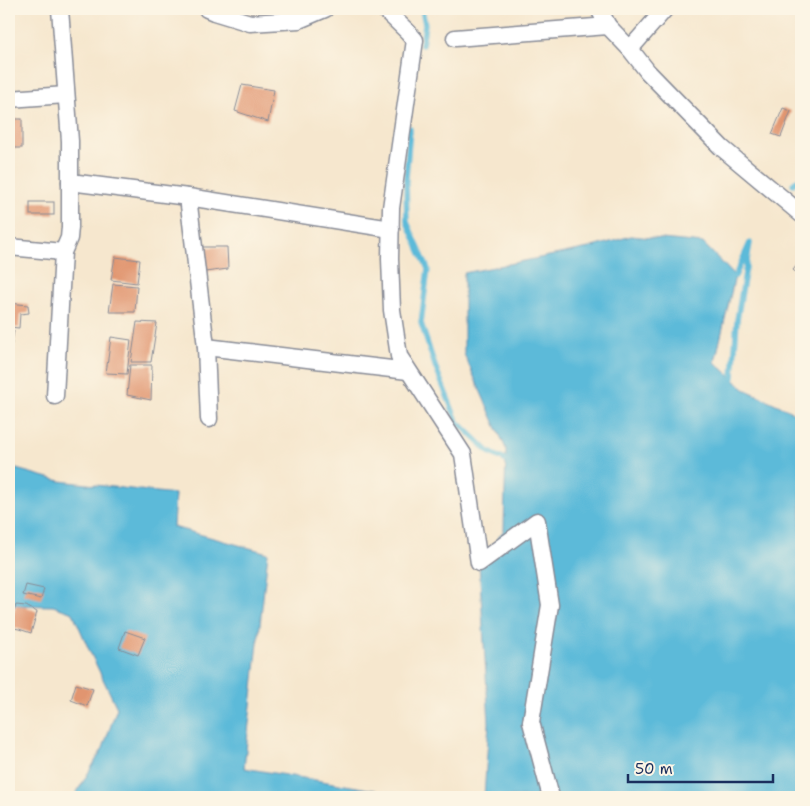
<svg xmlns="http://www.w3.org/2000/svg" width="810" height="806" font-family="'Shantell Sans',sans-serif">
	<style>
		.water { fill: #5bbad9; stroke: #3b749c }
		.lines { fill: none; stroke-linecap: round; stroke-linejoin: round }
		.stream { stroke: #5bbad9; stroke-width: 5.5 }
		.building { fill: #e19570 }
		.minor-casing { stroke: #888b96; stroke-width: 19 }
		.minor { stroke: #fff; stroke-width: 16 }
	</style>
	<rect width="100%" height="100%" fill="#fcf5e5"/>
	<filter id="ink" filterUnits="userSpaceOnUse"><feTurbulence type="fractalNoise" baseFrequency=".02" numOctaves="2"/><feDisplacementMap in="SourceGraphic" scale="10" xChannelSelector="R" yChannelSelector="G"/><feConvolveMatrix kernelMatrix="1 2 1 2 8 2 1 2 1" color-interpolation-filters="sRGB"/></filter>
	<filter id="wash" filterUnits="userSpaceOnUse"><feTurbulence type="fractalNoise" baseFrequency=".0096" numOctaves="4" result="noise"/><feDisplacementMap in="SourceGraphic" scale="20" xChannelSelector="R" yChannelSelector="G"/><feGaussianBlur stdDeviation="1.12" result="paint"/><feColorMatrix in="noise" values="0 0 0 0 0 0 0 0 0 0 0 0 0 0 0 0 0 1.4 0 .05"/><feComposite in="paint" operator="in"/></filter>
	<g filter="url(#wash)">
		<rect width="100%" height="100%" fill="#f6e7ce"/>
		<g class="water">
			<path d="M631 236 703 243 735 276 715 362 744 389 797 414 801 422V797H484L489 723 479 563 504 530 506 449 464 354V273L589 248Z"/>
			<path d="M9 467 60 481 175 494 173 527 268 553 244 768 416 797H74L103 748 117 708 90 652 73 613 53 606 14 605 9 603Z"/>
		</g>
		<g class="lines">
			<g class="stream">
				<path d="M422 45 425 24 422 9"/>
				<path d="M410 128 406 178 407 222 428 269 421 323 435 366 457 421 489 452 513 464"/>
				<path d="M793 184 801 177"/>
				<path d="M730 385 733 377 737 320 750 243 735 276"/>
			</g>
		</g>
		<g id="blocks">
			<g class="building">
				<path d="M242 85 274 90 268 122 235 111Z"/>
				<path d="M783 108 791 111 781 137 772 134Z"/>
				<rect x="9" y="119" width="13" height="29"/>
				<rect x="30" y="202" width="24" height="13"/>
				<path d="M202 247H227L228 269 205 272Z"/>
				<path d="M115 257 140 260 137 283 111 280Z"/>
				<path d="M801 260V277L793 270Z"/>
				<path d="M113 284 137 286 135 312H109Z"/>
				<path d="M9 303 28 305 29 313 20 314 19 328 9 327Z"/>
				<path d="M137 322 157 323 151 362H131Z"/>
				<path d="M9 330 14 331 10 353H9Z"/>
				<path d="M111 337 131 340 127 374 106 373Z"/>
				<path d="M9 358H12L11 380H9Z"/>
				<path d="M130 365H152L151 400 127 395Z"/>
				<path d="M26 585 44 589 41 599 23 595Z"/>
				<path d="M16 605 26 606 37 612 31 633 19 629 9 627Z"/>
				<path d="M125 631 145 638 138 655 119 648Z"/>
				<path d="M76 684 93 689 87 706 71 700Z"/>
			</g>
		</g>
	</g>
	<g filter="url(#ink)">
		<use href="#blocks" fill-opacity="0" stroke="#888b96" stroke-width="1"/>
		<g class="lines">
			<defs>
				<g id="minor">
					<path d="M207 9 214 12 250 23 299 20 325 9"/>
					<path d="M384 9 408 32 415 40 391 208 390 259 392 310 399 356 463 454 479 563 537 521 550 605 531 722 551 797"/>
					<path d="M599 9 608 26 630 49 648 72 722 148 801 214"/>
					<path d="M455 38 608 26"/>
					<path d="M630 49 665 9"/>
					<path d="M9 99 66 95"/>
					<path d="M70 182 188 197 391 229"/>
					<path d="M188 197 206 347 209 419"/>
					<path d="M9 247 63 252"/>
					<path d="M206 347 408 371"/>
					<path d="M55 396 63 252 69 238 70 227V141L60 9"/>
				</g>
			</defs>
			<use href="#minor" class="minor-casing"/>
			<use href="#minor" class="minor"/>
		</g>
	</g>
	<rect width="810" height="806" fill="none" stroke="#fcf5e5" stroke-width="30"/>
	<path d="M628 774v8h145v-8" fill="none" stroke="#1b2f5e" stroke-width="2.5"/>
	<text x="635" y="774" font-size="15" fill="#1b2f5e" stroke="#fcf5e5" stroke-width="4" paint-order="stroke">50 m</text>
</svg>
